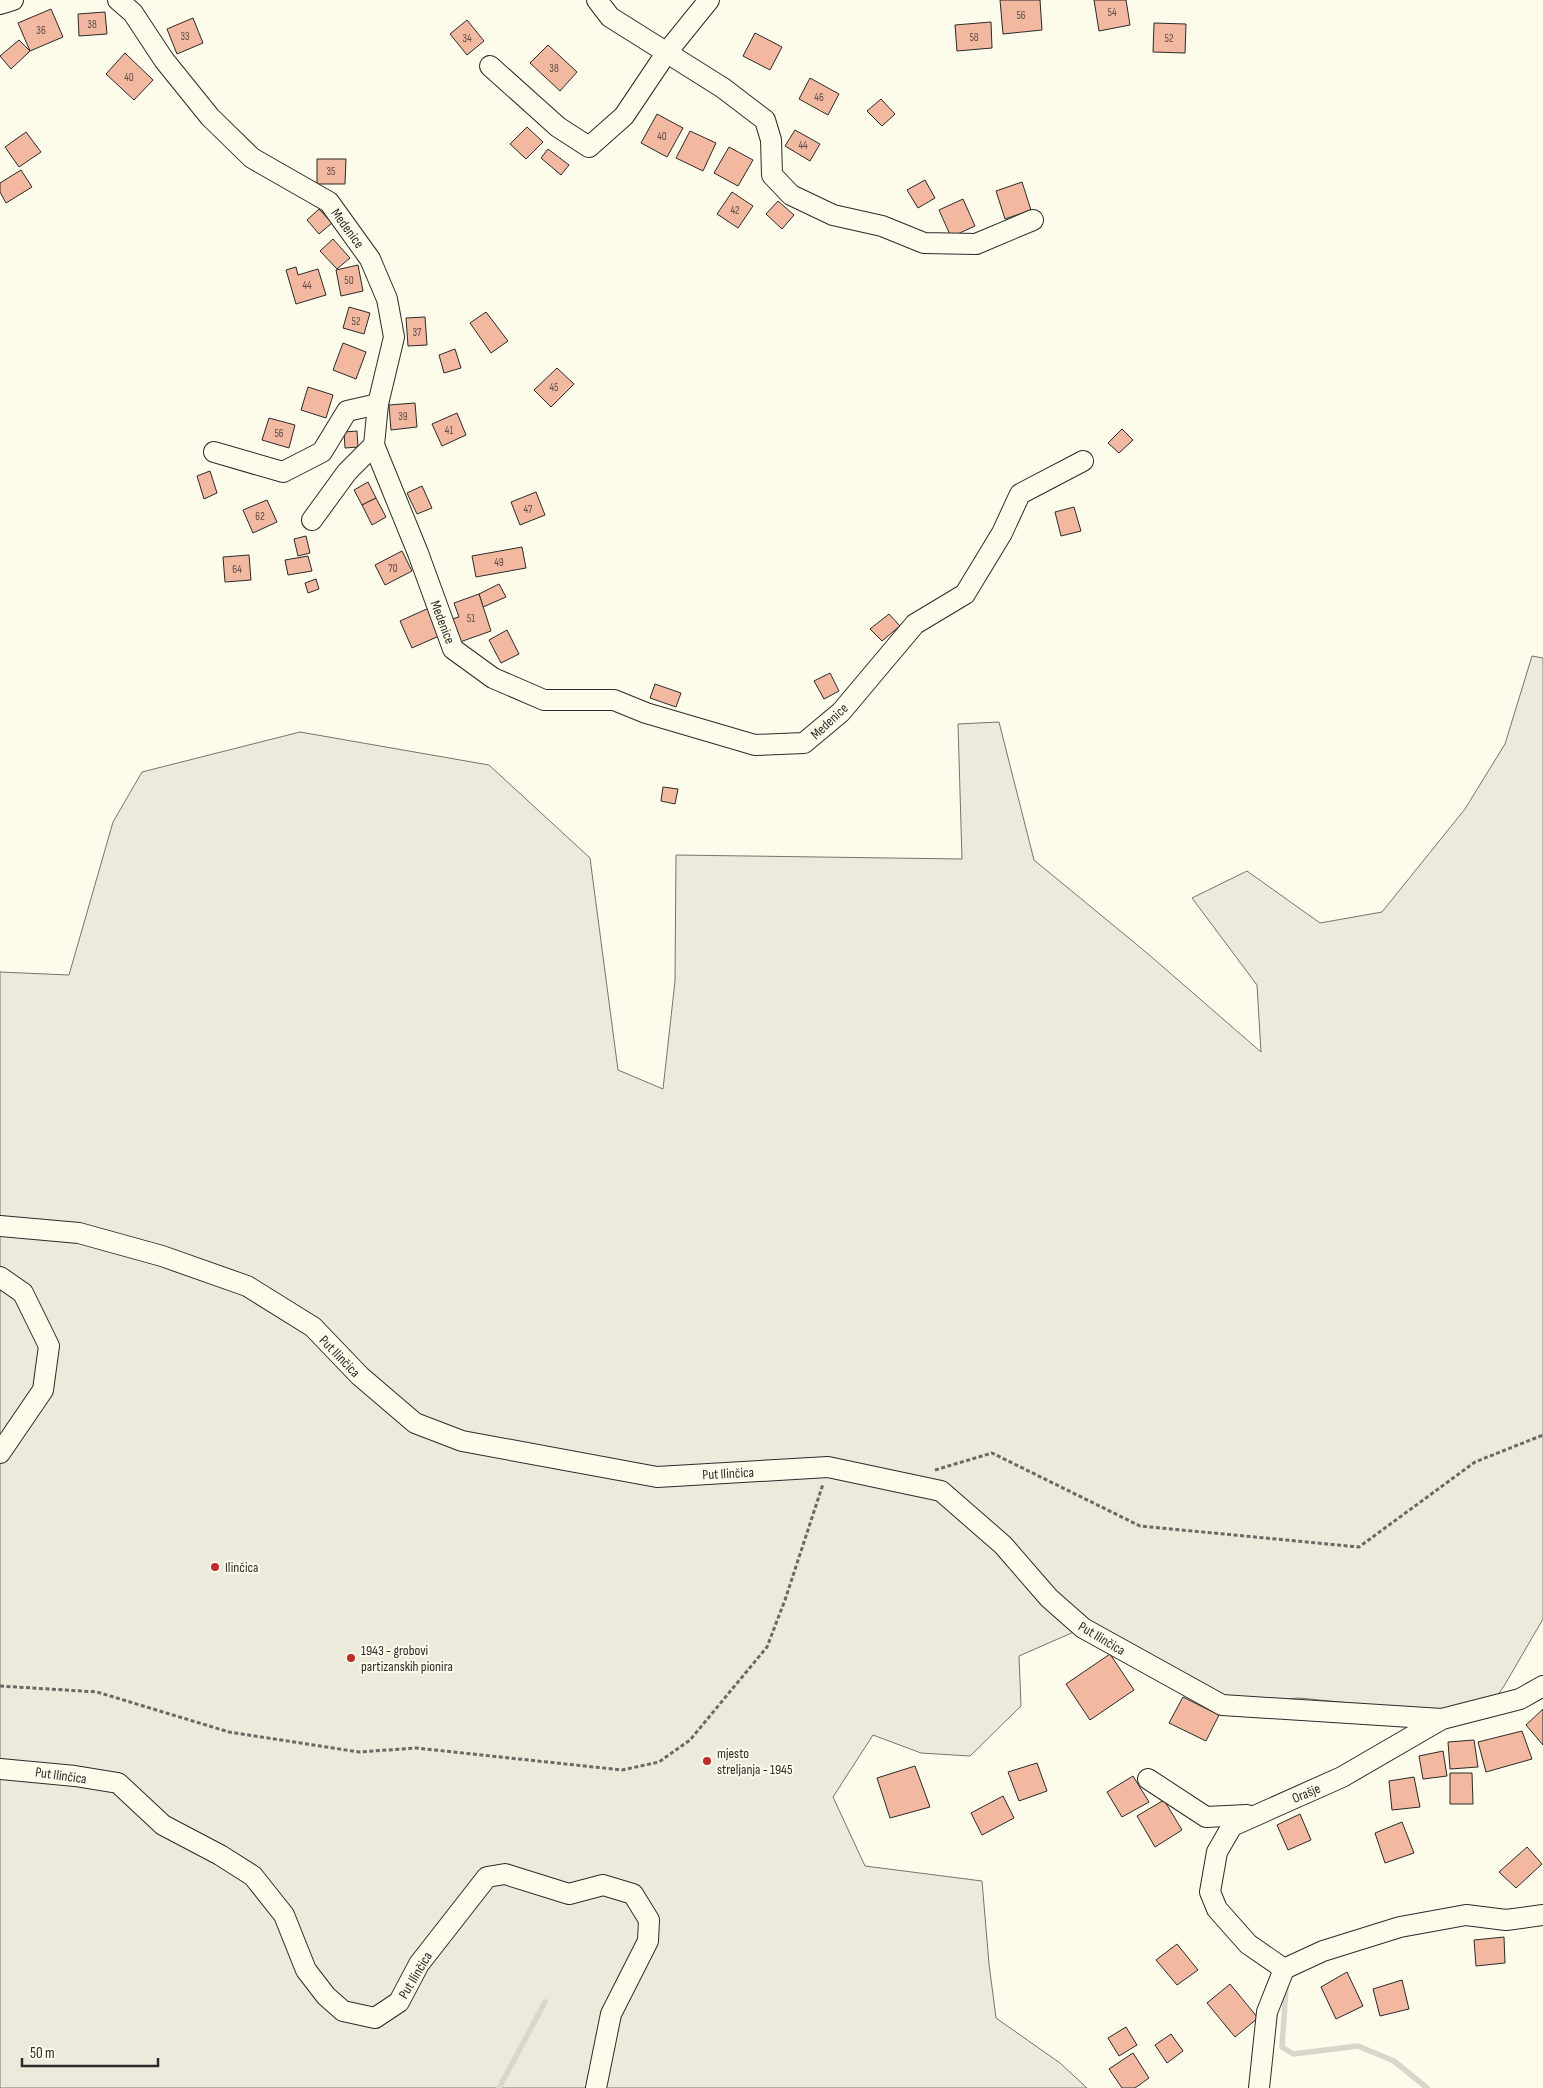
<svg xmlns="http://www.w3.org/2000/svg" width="1543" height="2088" font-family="'Sofia Sans Condensed',sans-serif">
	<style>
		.green { fill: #ecebdb; stroke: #74746e }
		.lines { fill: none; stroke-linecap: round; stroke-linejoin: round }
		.stream { stroke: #d8d7c9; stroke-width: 5.5 }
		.building { fill: #f2b8a0; stroke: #2b2b2b }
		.minor-casing { stroke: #2b2b2b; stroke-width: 22 }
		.path { stroke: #6a6964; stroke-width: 3; stroke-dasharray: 4 2.5; stroke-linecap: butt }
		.minor { stroke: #fdfbea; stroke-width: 20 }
		.poi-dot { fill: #c62828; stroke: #fdfbea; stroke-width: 2 }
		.labels { text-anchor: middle; stroke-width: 4; stroke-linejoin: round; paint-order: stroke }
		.number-label { font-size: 11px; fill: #5d4e48 }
		.street-label { font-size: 14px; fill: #2b2b2b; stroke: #fdfbea }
		.poi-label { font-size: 14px; fill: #2b2b2b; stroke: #fdfbea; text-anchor: start }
	</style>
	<rect width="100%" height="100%" fill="#fdfbea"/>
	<path class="green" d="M1532 656 1543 658V1619L1504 1686 1488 1709 1440 1712 1299 1698 1222 1705 1083 1628 1019 1656 1021 1706 970 1756 921 1753 873 1735 833 1797 865 1866 982 1881 989 1964 996 2018 1060 2063 1087 2088H0V972L69 975 113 822 142 772 300 732 489 765 590 858 618 1070 663 1089 675 981 676 855 962 859 958 724 999 722 1034 860 1147 953 1261 1052 1257 985 1192 898 1247 871 1320 923 1382 912 1465 809 1505 744Z"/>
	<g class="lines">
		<g class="stream">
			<path d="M1286 1989 1282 2047 1293 2054 1358 2046 1394 2061 1427 2088"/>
			<path d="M499 2088 545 2002"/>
		</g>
	</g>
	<g class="building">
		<path d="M1000 0H1040L1042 30 1003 34Z"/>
		<path d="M1094 0H1126L1130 25 1099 31Z"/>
		<path d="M51 9 63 37 30 51 18 23Z"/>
		<path d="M105 12 107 34 79 36 78 14Z"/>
		<path d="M193 18 203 43 177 54 167 29Z"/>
		<path d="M467 20 484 41 467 55 450 34Z"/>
		<path d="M991 22 992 48 957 51 955 25Z"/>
		<path d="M1154 23 1186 24 1185 53 1153 52Z"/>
		<path d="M755 33 782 47 770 70 743 56Z"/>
		<path d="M19 40 30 51 11 69 0 56Z"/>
		<path d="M548 45 577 72 560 91 530 63Z"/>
		<path d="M125 53 153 80 134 100 106 74Z"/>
		<path d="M810 78 839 94 828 115 799 99Z"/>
		<path d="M881 99 895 114 882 126 867 111Z"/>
		<path d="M657 114 683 128 667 157 641 143Z"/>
		<path d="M527 127 543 142 526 159 510 144Z"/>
		<path d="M795 130 820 144 810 161 785 146Z"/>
		<path d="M690 131 716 143 703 171 676 158Z"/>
		<path d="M26 132 41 152 19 167 5 147Z"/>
		<path d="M729 147 753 160 738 186 714 173Z"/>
		<path d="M548 149 569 165 561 175 541 158Z"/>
		<path d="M317 159H346L345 184H317Z"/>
		<path d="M21 170 32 187 6 203 0 192V183Z"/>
		<path d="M925 180 935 198 918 208 907 190Z"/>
		<path d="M1022 182 1031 210 1005 219 996 191Z"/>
		<path d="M732 192 753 206 738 228 717 214Z"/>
		<path d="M963 199 975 226 951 237 939 210Z"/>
		<path d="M778 201 794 215 782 229 766 214Z"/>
		<path d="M319 209 332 223 319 234 307 220Z"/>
		<path d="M333 239 350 258 337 269 320 251Z"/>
		<path d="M358 265 363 291 341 296 336 270Z"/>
		<path d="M296 267 298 275 318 269 326 295 296 304 286 270Z"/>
		<path d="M349 307 370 313 364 334 343 328Z"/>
		<path d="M486 312 508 341 491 353 470 323Z"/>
		<path d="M425 317 427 345 408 346 406 318Z"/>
		<path d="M343 343 366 352 356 379 333 370Z"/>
		<path d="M455 349 461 368 444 373 439 355Z"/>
		<path d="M557 368 574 384 551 407 534 390Z"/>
		<path d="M308 387 333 395 326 418 301 410Z"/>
		<path d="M415 403 417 427 391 430 389 405Z"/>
		<path d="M457 413 466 435 442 446 432 424Z"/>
		<path d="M269 418 295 425 289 448 262 440Z"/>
		<path d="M1122 429 1133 440 1119 453 1108 443Z"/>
		<path d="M357 431 358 447 345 448 344 432Z"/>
		<path d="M210 471 217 493 204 499 197 476Z"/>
		<path d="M368 482 376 498 362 505 354 490Z"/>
		<path d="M422 486 432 508 417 514 407 493Z"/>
		<path d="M536 492 545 515 520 525 511 502Z"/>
		<path d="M376 498 386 517 372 525 362 505Z"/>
		<path d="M267 500 277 522 253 533 243 510Z"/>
		<path d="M1074 507 1081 531 1061 536 1055 512Z"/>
		<path d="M306 536 310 553 298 556 294 539Z"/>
		<path d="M522 547 526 568 476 577 472 556Z"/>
		<path d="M402 551 412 571 385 585 375 565Z"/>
		<path d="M249 555 251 580 225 582 223 557Z"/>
		<path d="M308 556 312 571 288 575 285 560Z"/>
		<path d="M316 579 319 589 308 593 305 583Z"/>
		<path d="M499 584 506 597 483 607 479 594Z"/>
		<path d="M479 594 491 631 460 642 452 619 459 617 454 603Z"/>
		<path d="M429 608 439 636 412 648 400 621Z"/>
		<path d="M889 614 900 626 882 641 870 629Z"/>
		<path d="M507 630 519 654 501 663 489 640Z"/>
		<path d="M830 673 839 691 824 699 814 681Z"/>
		<path d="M655 684 681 693 676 707 650 698Z"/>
		<path d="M663 787 678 789 675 804 661 801Z"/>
		<path d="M1110 1654 1134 1690 1090 1720 1066 1684Z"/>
		<path d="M1183 1697 1219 1715 1206 1741 1169 1723Z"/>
		<path d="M1543 1709V1745L1526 1725Z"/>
		<path d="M1522 1731 1532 1759 1486 1772 1478 1742Z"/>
		<path d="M1474 1740 1478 1767 1450 1769 1448 1742Z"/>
		<path d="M1443 1751 1447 1776 1423 1779 1419 1756Z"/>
		<path d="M1037 1763 1047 1791 1019 1801 1008 1772Z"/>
		<path d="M915 1766 930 1807 890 1818 877 1778Z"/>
		<path d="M1450 1773H1472L1473 1804H1450Z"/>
		<path d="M1133 1776 1149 1802 1122 1817 1107 1792Z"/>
		<path d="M1414 1777 1420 1807 1392 1810 1389 1781Z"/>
		<path d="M1003 1796 1014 1818 982 1835 971 1813Z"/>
		<path d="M1164 1800 1182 1830 1155 1847 1137 1816Z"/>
		<path d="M1300 1814 1311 1840 1288 1850 1277 1825Z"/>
		<path d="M1402 1822 1414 1853 1385 1863 1375 1833Z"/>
		<path d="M1527 1847 1542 1864 1516 1888 1499 1872Z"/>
		<path d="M1504 1937 1505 1963 1476 1966 1474 1940Z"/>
		<path d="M1177 1944 1198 1970 1177 1985 1156 1960Z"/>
		<path d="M1347 1972 1363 2006 1336 2019 1321 1987Z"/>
		<path d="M1402 1980 1409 2009 1380 2016 1373 1989Z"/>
		<path d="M1230 1984 1258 2018 1235 2037 1207 2003Z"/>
		<path d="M1126 2027 1137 2045 1119 2056 1108 2038Z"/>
		<path d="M1171 2034 1183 2051 1167 2063 1155 2045Z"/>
		<path d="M1133 2053 1149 2078 1135 2088H1122L1109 2069Z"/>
	</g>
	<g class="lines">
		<defs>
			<g id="minor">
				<path d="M118 0 133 13 164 60 210 117 252 158 329 202 370 259 387 299 394 337 378 404 374 445 418 553 453 649 493 678 544 700H614L646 713 755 745 804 743 841 712 915 624 965 594 1002 533 1020 494 1083 461"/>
				<path d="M597 0 610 17 723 88 765 120 771 140 772 175 791 195 833 215 882 226 924 243 976 244 1033 220"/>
				<path d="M0 4 13 0"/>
				<path d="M490 66 558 127 589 147 624 116 667 52 709 0"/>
				<path d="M214 452 283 472 322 452 347 411 378 404"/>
				<path d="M312 520 347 472 374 445"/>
				<path d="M0 1226 79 1233 162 1256 247 1286 313 1327 360 1376 415 1423 462 1441 657 1477 828 1467 941 1491 1003 1545 1049 1598 1083 1628 1222 1705 1442 1719"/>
				<path d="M0 1277 23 1293 49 1346 43 1390 0 1453"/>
				<path d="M0 1769 75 1776 118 1783 163 1825 220 1855 253 1876 284 1915 306 1970 326 1996 343 2011 375 2018 399 2002 419 1964 487 1877 505 1874 569 1894 603 1885 633 1894 649 1920 648 1941 611 2014 596 2088"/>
				<path d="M1148 1779 1206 1817 1247 1815"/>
				<path d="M1284 1969 1323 1951 1400 1927 1466 1915 1506 1920 1543 1915"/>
				<path d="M1259 2088 1267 2012 1284 1969 1248 1944 1217 1909 1210 1892 1217 1852 1232 1826 1342 1777 1442 1719 1520 1699 1543 1686"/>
			</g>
		</defs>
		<use href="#minor" class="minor-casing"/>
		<g class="path">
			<path d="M935 1470 992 1453 1140 1526 1359 1547 1475 1462 1543 1435"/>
			<path d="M0 1686 97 1692 229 1732 359 1752 416 1748 622 1770 659 1762 690 1740 767 1647 785 1600 823 1484"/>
		</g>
		<use href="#minor" class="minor"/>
	</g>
	<g class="poi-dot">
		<circle cx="215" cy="1567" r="5"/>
		<circle cx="351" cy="1658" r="5"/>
		<circle cx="707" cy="1761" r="5"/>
	</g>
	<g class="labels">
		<g class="number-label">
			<text x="1112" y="16">54</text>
			<text x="1021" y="19">56</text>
			<text x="92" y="28">38</text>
			<text x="41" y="34">36</text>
			<text x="185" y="40">33</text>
			<text x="974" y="41">58</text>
			<text x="467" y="42">34</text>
			<text x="1169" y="42">52</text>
			<text x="554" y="72">38</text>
			<text x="129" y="81">40</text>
			<text x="819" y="101">46</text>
			<text x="662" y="140">40</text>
			<text x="803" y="149">44</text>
			<text x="331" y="175">35</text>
			<text x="735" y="214">42</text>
			<text x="349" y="284">50</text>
			<text x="307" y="289">44</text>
			<text x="356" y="325">52</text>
			<text x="417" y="336">37</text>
			<text x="554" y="391">45</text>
			<text x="403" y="420">39</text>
			<text x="449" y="434">41</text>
			<text x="279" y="437">56</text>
			<text x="528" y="513">47</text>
			<text x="260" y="520">62</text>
			<text x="499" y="566">49</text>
			<text x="393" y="572">70</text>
			<text x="237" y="573">64</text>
			<text x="471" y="622">51</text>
		</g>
		<g class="street-label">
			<text transform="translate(348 228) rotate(54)" y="5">Medenice</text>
			<text transform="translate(443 622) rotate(69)" y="5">Medenice</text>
			<text transform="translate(829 721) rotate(-43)" y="5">Medenice</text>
			<text transform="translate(340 1356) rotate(46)" y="5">Put Ilinčica</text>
			<text transform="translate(728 1473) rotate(-3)" y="5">Put Ilinčica</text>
			<text transform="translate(1102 1638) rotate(31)" y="5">Put Ilinčica</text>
			<text transform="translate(61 1775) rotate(8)" y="5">Put Ilinčica</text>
			<text transform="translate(1306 1793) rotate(-23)" y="5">Orašje</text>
			<text transform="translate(415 1975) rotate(-59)" y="5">Put Ilinčica</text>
		</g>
		<g class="poi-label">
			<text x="225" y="1572">Ilinčica</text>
			<text x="361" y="1655">1943 - grobovi<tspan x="361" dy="16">partizanskih pionira</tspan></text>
			<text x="717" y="1758">mjesto<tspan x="717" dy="16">streljanja - 1945</tspan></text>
		</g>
	</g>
	<path d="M22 2058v8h136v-8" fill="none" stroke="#2b2b2b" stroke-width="2.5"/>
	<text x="30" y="2058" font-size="15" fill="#2b2b2b" stroke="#fdfbea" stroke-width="4" paint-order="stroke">50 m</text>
</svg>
